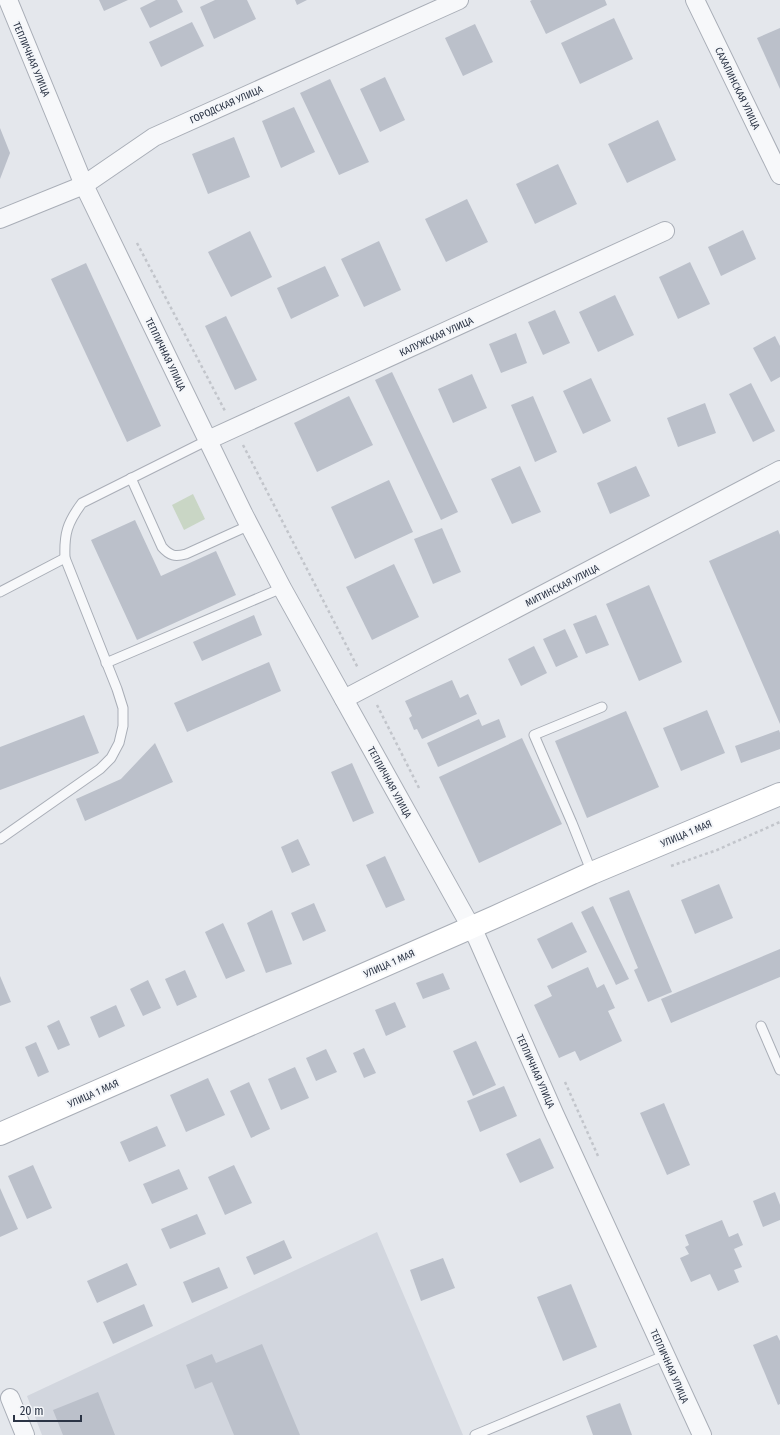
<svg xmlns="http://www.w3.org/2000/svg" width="780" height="1435" font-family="'Fira Sans Condensed',sans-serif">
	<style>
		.built { fill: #d2d6de }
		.green { fill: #c9d6c5 }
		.building { fill: #bbc0ca }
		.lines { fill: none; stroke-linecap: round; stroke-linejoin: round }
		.lane-casing { stroke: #a9aeb7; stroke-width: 11 }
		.street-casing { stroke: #a9aeb7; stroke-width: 20 }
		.secondary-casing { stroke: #a9aeb7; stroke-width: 24 }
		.path { stroke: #c2c5cb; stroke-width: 2.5; stroke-dasharray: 3 3; stroke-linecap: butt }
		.lane { stroke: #f7f8fa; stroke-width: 9 }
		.street { stroke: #f7f8fa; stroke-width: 18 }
		.secondary { stroke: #fff; stroke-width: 22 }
		.labels { text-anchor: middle; stroke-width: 4; stroke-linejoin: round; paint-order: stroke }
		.street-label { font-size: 10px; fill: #2b3445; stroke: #f4f6f9 }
	</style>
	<rect width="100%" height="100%" fill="#e4e7ec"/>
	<path class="built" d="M377 1232 463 1435H42L27 1396Z"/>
	<path class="green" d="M193 494 205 519 184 530 172 505Z"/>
	<g class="building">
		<path d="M99 0H128L104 11Z"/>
		<path d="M156 0H177L183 12 150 28 140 8Z"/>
		<path d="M215 0H247L256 19 214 39 200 7Z"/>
		<path d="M295 0H307L297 5Z"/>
		<path d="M532 0H605L607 5 546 34 530 1Z"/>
		<path d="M614 18 633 59 580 84 561 43Z"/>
		<path d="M192 22 204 46 161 67 149 42Z"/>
		<path d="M475 24 493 62 463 76 445 38Z"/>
		<path d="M780 28V89L757 38Z"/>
		<path d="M385 77 405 120 380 132 360 89Z"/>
		<path d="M330 79 369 162 339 175 300 93Z"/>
		<path d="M294 107 315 152 281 168 262 121Z"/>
		<path d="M658 120 676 160 627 183 608 144Z"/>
		<path d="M0 128 10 153 0 179Z"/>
		<path d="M234 137 250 177 208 194 192 154Z"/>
		<path d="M558 164 577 204 535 224 516 184Z"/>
		<path d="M467 199 488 242 446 262 425 219Z"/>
		<path d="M743 230 756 259 721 276 708 247Z"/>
		<path d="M250 231 272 277 231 297 208 252Z"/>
		<path d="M379 241 401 290 364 307 341 259Z"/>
		<path d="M690 262 710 304 678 319 659 277Z"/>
		<path d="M86 263 161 426 127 442 51 279Z"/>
		<path d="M325 266 339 296 291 319 277 288Z"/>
		<path d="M615 295 634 335 598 352 579 312Z"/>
		<path d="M555 310 570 343 543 355 528 322Z"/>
		<path d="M226 316 257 380 235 390 205 326Z"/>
		<path d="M516 333 527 363 501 373 489 344Z"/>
		<path d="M775 336 780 346V377L771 382 753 348Z"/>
		<path d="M392 372 458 512 441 520 375 380Z"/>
		<path d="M472 374 487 408 453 423 438 389Z"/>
		<path d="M591 378 611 421 583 434 563 391Z"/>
		<path d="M751 383 775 431 753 442 729 394Z"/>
		<path d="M349 396 373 445 317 472 294 423Z"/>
		<path d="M533 396 557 452 535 462 511 405Z"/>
		<path d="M705 403 716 433 678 447 667 418Z"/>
		<path d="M520 466 541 512 512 524 491 479Z"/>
		<path d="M636 466 650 496 610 514 597 483Z"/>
		<path d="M389 480 413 532 355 559 331 507Z"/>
		<path d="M135 520 161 576 216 551 236 595 137 640 91 540Z"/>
		<path d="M442 528 461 572 433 584 414 539Z"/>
		<path d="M778 530 780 535V724L709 561Z"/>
		<path d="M394 564 419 617 372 640 346 587Z"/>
		<path d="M649 585 682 662 639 681 606 604Z"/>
		<path d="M254 615 262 635 202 661 193 642Z"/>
		<path d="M596 615 609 645 586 654 573 624Z"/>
		<path d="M565 629 578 657 556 667 543 639Z"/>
		<path d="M534 646 547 673 521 686 508 659Z"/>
		<path d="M269 662 281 691 187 732 174 703Z"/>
		<path d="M452 680 460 698 468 694 477 714 422 739 417 729 414 730 409 718 412 716 405 701Z"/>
		<path d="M707 710 725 753 681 771 663 728Z"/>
		<path d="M626 711 659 787 587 818 555 741Z"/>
		<path d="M84 715 99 753 0 790V747Z"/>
		<path d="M479 719 482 726 499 719 506 737 438 767 427 743Z"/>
		<path d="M779 730 780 733V749L741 763 735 746Z"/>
		<path d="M522 738 562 824 479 863 439 777Z"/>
		<path d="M155 743 173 782 85 821 76 799 121 779Z"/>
		<path d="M352 763 374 813 353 822 331 772Z"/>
		<path d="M298 839 310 865 292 873 281 847Z"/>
		<path d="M385 856 405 900 386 908 366 865Z"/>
		<path d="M719 884 733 918 695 934 681 900Z"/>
		<path d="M629 890 672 992 648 1002 634 970 638 968 609 898Z"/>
		<path d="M314 903 326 931 303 941 291 913Z"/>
		<path d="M593 906 629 979 616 985 581 912Z"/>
		<path d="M272 910 292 964 266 973 247 923Z"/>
		<path d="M572 922 587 952 552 969 537 939Z"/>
		<path d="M223 923 245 971 226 979 205 932Z"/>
		<path d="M780 949V977L671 1023 661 999Z"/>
		<path d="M588 967 597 988 604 984 615 1008 608 1011 622 1041 580 1061 575 1051 559 1058 534 1005 552 996 547 986Z"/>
		<path d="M185 970 197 997 177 1006 165 979Z"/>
		<path d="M443 973 450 989 423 999 416 983Z"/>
		<path d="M0 976 11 1002 0 1006Z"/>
		<path d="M148 980 161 1008 143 1016 130 989Z"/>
		<path d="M395 1002 406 1027 386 1036 375 1010Z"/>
		<path d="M116 1005 125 1026 99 1038 90 1017Z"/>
		<path d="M59 1020 70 1045 58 1050 47 1026Z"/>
		<path d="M476 1041 496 1085 473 1096 453 1051Z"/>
		<path d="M36 1042 49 1072 38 1077 25 1047Z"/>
		<path d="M364 1048 376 1073 364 1078 353 1053Z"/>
		<path d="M326 1049 337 1072 316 1081 306 1058Z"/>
		<path d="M295 1067 309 1098 281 1110 268 1079Z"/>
		<path d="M208 1078 225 1115 186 1132 170 1095Z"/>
		<path d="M249 1082 270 1129 251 1138 230 1091Z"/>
		<path d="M504 1086 517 1116 480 1132 467 1101Z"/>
		<path d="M664 1103 690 1165 667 1175 640 1113Z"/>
		<path d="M157 1126 166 1146 129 1162 120 1142Z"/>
		<path d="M540 1138 554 1168 520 1183 506 1154Z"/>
		<path d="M33 1165 52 1208 27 1219 8 1176Z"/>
		<path d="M234 1165 252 1203 225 1215 208 1177Z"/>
		<path d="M179 1169 188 1189 152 1204 143 1184Z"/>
		<path d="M0 1188 18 1229 0 1237Z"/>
		<path d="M775 1192 780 1205V1220L763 1227 753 1201Z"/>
		<path d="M197 1214 206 1234 170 1249 161 1229Z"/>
		<path d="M722 1220 729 1237 738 1233 743 1245 734 1249 742 1267 734 1270 739 1282 718 1291 710 1274 691 1282 680 1258 689 1254 685 1247 689 1245 685 1235Z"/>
		<path d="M284 1240 292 1258 254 1275 246 1257Z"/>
		<path d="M443 1258 455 1288 421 1301 410 1270Z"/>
		<path d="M127 1263 137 1285 97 1303 87 1281Z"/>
		<path d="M219 1267 228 1288 192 1303 183 1282Z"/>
		<path d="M571 1284 597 1347 563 1361 537 1297Z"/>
		<path d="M144 1304 153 1326 113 1344 103 1322Z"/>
		<path d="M777 1335 780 1341V1404L778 1405 753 1345Z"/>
		<path d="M262 1344 300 1435H234L212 1382 195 1389 186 1365 212 1354 216 1363Z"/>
		<path d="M98 1392 115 1435H63L53 1410Z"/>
		<path d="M620 1403 632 1435H593L586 1416Z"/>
	</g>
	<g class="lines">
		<defs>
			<g id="lane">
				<path d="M131 478 162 547C170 556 175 557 186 554L250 525"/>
				<path d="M0 592 65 558"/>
				<path d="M106 663 282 588"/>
				<path d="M0 839 100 769 111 758 119 743 123 726V708L117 689 65 558C64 534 67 523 82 503L208 440"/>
				<path d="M592 873 572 823 534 735 602 707"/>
				<path d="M761 1026 780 1070"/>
				<path d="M475 1435 666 1355"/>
			</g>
			<g id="street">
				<path d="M8 0 84 185 244 515 282 588 477 938 554 1113 702 1435"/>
				<path d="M695 0 780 175"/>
				<path d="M0 219 84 185 154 137 459 0"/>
				<path d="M208 440 665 231"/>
				<path d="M344 699 780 470"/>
				<path d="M10 1398 25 1435"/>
			</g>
			<path id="secondary" d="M0 1134 495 917 592 873 780 794"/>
		</defs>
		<use href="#lane" class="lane-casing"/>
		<use href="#street" class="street-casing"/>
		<use href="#secondary" class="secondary-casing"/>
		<g class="path">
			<path d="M137 243 225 411"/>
			<path d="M243 445 358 668"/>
			<path d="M377 705 419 788"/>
			<path d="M671 866 717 850 780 822"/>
			<path d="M565 1082 598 1156"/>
		</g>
		<use href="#lane" class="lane"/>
		<use href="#street" class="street"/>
		<use href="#secondary" class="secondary"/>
	</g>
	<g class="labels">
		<g class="street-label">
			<text transform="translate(32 59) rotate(67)" y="4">ТЕПЛИЧНАЯ УЛИЦА</text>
			<text transform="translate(738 88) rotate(64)" y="4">САХАЛИНСКАЯ УЛИЦА</text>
			<text transform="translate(226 104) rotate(-24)" y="4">ГОРОДСКАЯ УЛИЦА</text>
			<text transform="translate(436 336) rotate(-25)" y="4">КАЛУЖСКАЯ УЛИЦА</text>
			<text transform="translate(166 354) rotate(64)" y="4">ТЕПЛИЧНАЯ УЛИЦА</text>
			<text transform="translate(562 585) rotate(-27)" y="4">МИТИНСКАЯ УЛИЦА</text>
			<text transform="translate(390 782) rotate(61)" y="4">ТЕПЛИЧНАЯ УЛИЦА</text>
			<text transform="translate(686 833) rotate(-23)" y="4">УЛИЦА 1 МАЯ</text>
			<text transform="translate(389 963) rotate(-24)" y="4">УЛИЦА 1 МАЯ</text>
			<text transform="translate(536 1071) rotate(66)" y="4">ТЕПЛИЧНАЯ УЛИЦА</text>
			<text transform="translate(93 1093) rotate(-24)" y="4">УЛИЦА 1 МАЯ</text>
			<text transform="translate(670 1366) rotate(66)" y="4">ТЕПЛИЧНАЯ УЛИЦА</text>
		</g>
	</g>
	<path d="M14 1415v6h67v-6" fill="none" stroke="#2b3445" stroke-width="2"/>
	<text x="20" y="1415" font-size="12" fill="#2b3445" stroke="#f4f6f9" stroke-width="3" paint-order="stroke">20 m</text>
</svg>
